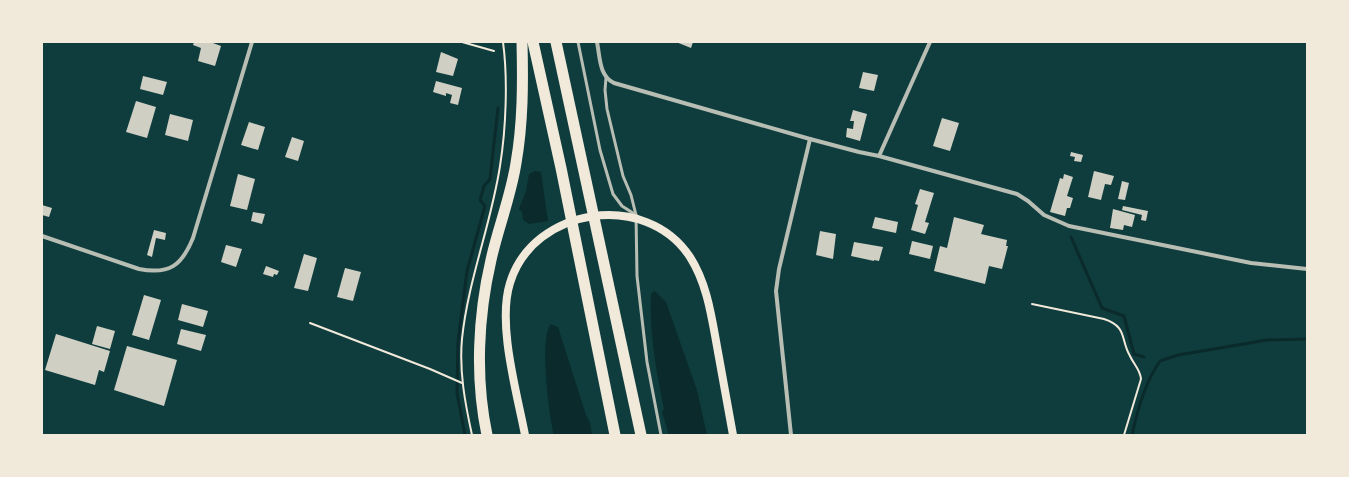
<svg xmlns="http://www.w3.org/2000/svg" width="1349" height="477" font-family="'PT Sans',sans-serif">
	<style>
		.water { fill: #0a2a2b }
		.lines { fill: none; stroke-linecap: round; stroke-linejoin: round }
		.stream { stroke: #0a2a2b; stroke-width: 3 }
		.building { fill: #cfcfc3 }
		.path { stroke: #f1e9da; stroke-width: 2 }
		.service { stroke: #b8beb3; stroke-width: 3 }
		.minor { stroke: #b8beb3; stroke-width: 4 }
		.secondary { stroke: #f1e9da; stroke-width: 8 }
		.motorway { stroke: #f1e9da; stroke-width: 11 }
	</style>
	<rect width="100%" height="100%" fill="#0f3d3e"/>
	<g class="water">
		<path d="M535 171 541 172 548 221 529 224 523 220 522 212 519 209 526 191 529 174Z"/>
		<path d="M655 291 666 302 697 390 707 435H669L662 412 664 409C656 371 649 332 651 293Z"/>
		<path d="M551 324 558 327 586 415 590 422 592 435H554C549 416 539 336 551 324Z"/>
	</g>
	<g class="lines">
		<g class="stream">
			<path d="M1071 237 1102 308 1124 316 1134 354 1144 357"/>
			<path d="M465 435 457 393 458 342 467 271 485 206 480 200 484 186 490 179 498 108"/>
			<path d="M1132 435C1137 411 1146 381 1160 361L1178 355 1267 340 1307 339"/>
		</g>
	</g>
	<g class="building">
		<path d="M194 42H213V43L221 46 215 66 198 61 201 48 193 45Z"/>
		<path d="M676 42H693L691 48Z"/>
		<path d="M441 52 458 59 453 76 436 72Z"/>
		<path d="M863 72 878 75 874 91 859 88Z"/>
		<path d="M143 76 167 82 163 95 140 89Z"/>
		<path d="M436 81 462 88 458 105 450 103 452 95 446 93V96L433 92Z"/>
		<path d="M136 101 156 107 147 138 126 132Z"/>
		<path d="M853 110 867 114 860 141 846 137 847 128 853 129 854 121H850Z"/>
		<path d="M170 114 193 120 188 141 165 135Z"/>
		<path d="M942 118 959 123 950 151 933 146Z"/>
		<path d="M249 122 265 127 258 150 241 145Z"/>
		<path d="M292 137 304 141 298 161 285 157Z"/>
		<path d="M1071 152 1083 155 1081 162 1074 161 1075 157 1070 156Z"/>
		<path d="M1094 171 1114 176 1111 185 1105 184 1101 200 1088 197Z"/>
		<path d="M238 174 255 179 247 210 230 206Z"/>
		<path d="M1064 174 1073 177 1067 196 1073 198 1070 208H1067L1065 216 1050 212 1060 178 1063 179Z"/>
		<path d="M1122 181 1129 183 1125 200 1118 199Z"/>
		<path d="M920 189 934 193 925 222 929 223 925 234 911 230 918 205 915 204Z"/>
		<path d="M42 205 52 208 49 217 42 215Z"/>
		<path d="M1123 206 1148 211 1146 221 1141 220 1142 215 1122 210Z"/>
		<path d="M1113 209 1135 215 1132 227 1124 225 1123 230 1110 228Z"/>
		<path d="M253 212 265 214 262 224 251 221Z"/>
		<path d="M875 217 898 222 896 233 872 228Z"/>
		<path d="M954 217 984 225 981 234 1007 240 1006 246H1008L1002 269 989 266 985 284 934 271 940 246 947 248Z"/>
		<path d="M154 230 166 233 165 240 156 238 152 257 147 255Z"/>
		<path d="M820 231 836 234 833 259 816 255Z"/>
		<path d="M912 241 933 246 930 259 909 254Z"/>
		<path d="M854 242 883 247 879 261 874 260V261L851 256Z"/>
		<path d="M226 245 242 249 236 267 221 262Z"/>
		<path d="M304 254 317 258 308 291 294 288Z"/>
		<path d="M266 266 279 271 277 275 274 274 273 277 263 274Z"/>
		<path d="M345 268 361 272 353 301 337 297Z"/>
		<path d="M144 295 161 300 149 340 132 335Z"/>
		<path d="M182 304 208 311 203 327 178 320Z"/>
		<path d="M97 326 115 331 110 349 92 344Z"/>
		<path d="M181 329 206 335 201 351 177 344Z"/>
		<path d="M56 334 110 351 104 372 99 370 95 385 45 370Z"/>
		<path d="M127 346 177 360 164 406 114 390Z"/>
	</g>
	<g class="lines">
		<g class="path">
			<path d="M462 42 494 51"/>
			<path d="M1032 304 1104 319C1128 327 1120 339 1130 356 1134 365 1140 369 1141 379L1124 435"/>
			<path d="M310 323 430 369 462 383"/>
			<path d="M472 435C465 403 459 371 462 339 468 280 491 225 500 166 506 129 508 79 503 42"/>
		</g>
		<g class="service">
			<path d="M578 42 600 150 613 194 622 206 636 215"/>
			<path d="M606 78 605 90 607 109 623 176 631 195 636 215 637 276 647 362 661 435"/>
		</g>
		<g class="minor">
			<path d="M597 42C600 57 599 76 614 83L810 139 859 152 879 156 1017 194 1028 201 1044 215 1069 226 1251 263 1307 269"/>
			<path d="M879 156 930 42"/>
			<path d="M42 236 139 269C170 275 182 265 193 238L252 42"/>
			<path d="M791 435 776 291 779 269 810 139"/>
		</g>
		<path class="secondary" d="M525 435C517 393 497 324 510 283 533 207 646 190 690 257 708 285 712 320 718 352 723 380 728 407 733 435"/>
		<g class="motorway">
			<path d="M533 42 561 168 615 435"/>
			<path d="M556 42 641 435"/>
			<path d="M487 435C475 378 478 316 491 260 498 228 511 196 516 163 523 123 523 83 522 42"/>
		</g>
	</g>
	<rect width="1349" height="477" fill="none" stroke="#f1e9da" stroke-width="86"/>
</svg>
